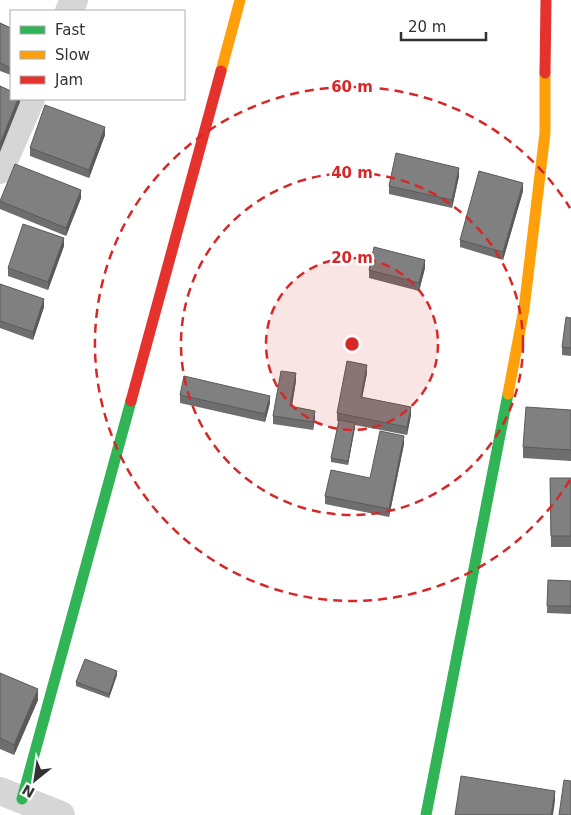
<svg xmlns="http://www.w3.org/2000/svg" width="571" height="815" font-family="'DejaVu Sans',sans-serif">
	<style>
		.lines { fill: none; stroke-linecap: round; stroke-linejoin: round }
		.street { stroke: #d6d6d6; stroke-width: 28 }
		.fast { stroke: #30b455; stroke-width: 11 }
		.slow { stroke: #ff9f0a; stroke-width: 11 }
		.jam { stroke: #e5322d; stroke-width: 11 }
		.wall { fill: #6e6e6e }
		.shaded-wall { fill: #5a5a5a }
		.building { fill: #808080; stroke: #5a5a5a }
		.ring { fill: none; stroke: #d62828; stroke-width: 2.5; stroke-dasharray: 9 6 }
		.centre { fill: #d62828; stroke: #fff; stroke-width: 2.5 }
		.ring-label { font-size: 15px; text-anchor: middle; font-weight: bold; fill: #d62828; stroke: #fff; stroke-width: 5; stroke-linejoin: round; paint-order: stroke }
	</style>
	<rect width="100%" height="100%" fill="#fff"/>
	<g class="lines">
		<g class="street">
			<path d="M69 11 74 0"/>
			<path d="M0 170 31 99"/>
			<path d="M0 791 61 815"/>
		</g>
		<g class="fast">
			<path d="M22 799 131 401"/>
			<path d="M426 815 508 394"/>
		</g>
		<g class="slow">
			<path d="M221 71 240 0"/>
			<path d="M508 394 524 309 545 133V73"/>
		</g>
		<g class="jam">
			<path d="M545 73 546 0"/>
			<path d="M131 401 221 71"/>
		</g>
	</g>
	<g class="wall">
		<path d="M0 23 11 28V75L0 71Z"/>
		<path d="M105 135 89 178 30 156V148Z"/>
		<path d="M459 176 452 208 389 194V186Z"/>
		<path d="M523 191 503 260 460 247V240Z"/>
		<path d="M81 198 66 236 0 209V201Z"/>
		<path d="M64 246 48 290 8 276V268Z"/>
		<path d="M425 268 419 291 369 278V270Z"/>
		<path d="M0 284 44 307 33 340 0 328Z"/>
		<path d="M571 318V356L562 355V347Z"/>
		<path d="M367 373 362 397 411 415 407 435 355 425 348 465 331 462V458L339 421H337V413Z"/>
		<path d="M296 381 292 407 315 418 313 430 273 424V416Z"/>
		<path d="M180 395 270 403 265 422 180 403Z"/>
		<path d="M571 410V461L523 458V447Z"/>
		<path d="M404 444 389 517 325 504V496L370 478Z"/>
		<path d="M550 478H571V547H551Z"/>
		<path d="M548 580 571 581V614L547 613Z"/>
		<path d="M0 673 38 700 14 755 0 749Z"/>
		<path d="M117 675 109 698 76 686V682Z"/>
	</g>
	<g class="shaded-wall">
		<path d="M18 99H20V102L0 152V144Z"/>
		<path d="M105 127V135L89 178V170Z"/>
		<path d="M459 168V176L452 208V200Z"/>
		<path d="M523 183V191L503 260V252Z"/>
		<path d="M81 190V198L66 236V228Z"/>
		<path d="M64 238V246L48 290V282Z"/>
		<path d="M425 260V268L419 291V283Z"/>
		<path d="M44 299V307L33 340V332Z"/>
		<path d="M367 365V373L361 404V397Z"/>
		<path d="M296 373V381L290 414V406Z"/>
		<path d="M270 396V403L265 422V414Z"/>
		<path d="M411 407V415L407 435V427Z"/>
		<path d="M315 411V418L313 430V422Z"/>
		<path d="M355 423V428L348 465V461Z"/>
		<path d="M404 436V444L389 517V509Z"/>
		<path d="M117 671V675L109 698V694Z"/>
		<path d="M38 689V700L14 755V745Z"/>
		<path d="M555 791V801L553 815H551Z"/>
	</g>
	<g class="building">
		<path d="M0 23 11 28V68L0 63Z"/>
		<path d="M0 86 11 91V99H18L0 144Z"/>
		<path d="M45 105 105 127 89 170 30 148Z"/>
		<path d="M396 153 459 168 452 200 389 186Z"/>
		<path d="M15 164 81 190 66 228 0 201Z"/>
		<path d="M479 171 523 183 503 252 460 240Z"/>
		<path d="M23 224 64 238 48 282 8 268Z"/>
		<path d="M374 247 425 260 419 283 369 270Z"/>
		<path d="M0 284 44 299 33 332 0 321Z"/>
		<path d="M566 317 571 318V348L562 347Z"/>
		<path d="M347 361 367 365 361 397 411 407 407 427 337 413Z"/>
		<path d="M281 371 296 373 290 406 315 411 313 422 273 416Z"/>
		<path d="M184 376 270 396 265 414 180 395Z"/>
		<path d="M526 407 571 410V450L523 447Z"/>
		<path d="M339 420 355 423 348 461 331 458Z"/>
		<path d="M380 431 404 436 389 509 325 496 331 470 370 478Z"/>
		<path d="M550 478H571V536H551Z"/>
		<path d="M548 580 571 581V606H547Z"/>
		<path d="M85 659 117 671 109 694 76 682Z"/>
		<path d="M0 673 38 689 14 745 0 738Z"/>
		<path d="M461 776 555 791 551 815H455Z"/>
		<path d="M564 780 571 781V815H559Z"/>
	</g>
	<circle cx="352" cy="344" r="86" fill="#d62828" fill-opacity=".12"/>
	<g class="ring">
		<circle cx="352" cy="344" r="86"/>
		<circle cx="352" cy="344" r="171"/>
		<path d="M570 480A257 257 0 1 1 570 208"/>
	</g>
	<circle cx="352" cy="344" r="8" class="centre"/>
	<g class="ring-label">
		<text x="352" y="92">60 m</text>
		<text x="352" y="178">40 m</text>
		<text x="352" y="263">20 m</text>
	</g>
	<rect x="10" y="10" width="175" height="90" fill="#ffffff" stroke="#adadad"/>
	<rect x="20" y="26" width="25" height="8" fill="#30b455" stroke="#adadad"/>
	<text x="55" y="35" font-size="15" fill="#323232">Fast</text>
	<rect x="20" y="51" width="25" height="8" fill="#ff9f0a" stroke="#adadad"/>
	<text x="55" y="60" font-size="15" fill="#323232">Slow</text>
	<rect x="20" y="76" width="25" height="8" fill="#e5322d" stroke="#adadad"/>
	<text x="55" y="85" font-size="15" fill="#323232">Jam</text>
	<g transform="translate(35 780) rotate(210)" stroke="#ffffff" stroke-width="4" paint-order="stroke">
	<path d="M0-4L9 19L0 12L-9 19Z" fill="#323232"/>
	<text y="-8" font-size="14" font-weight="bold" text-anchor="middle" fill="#323232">N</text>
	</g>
	<path d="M401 32v8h85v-8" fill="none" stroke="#323232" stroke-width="2.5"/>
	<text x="408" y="32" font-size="15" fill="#323232" stroke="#ffffff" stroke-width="4" paint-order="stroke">20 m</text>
</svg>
